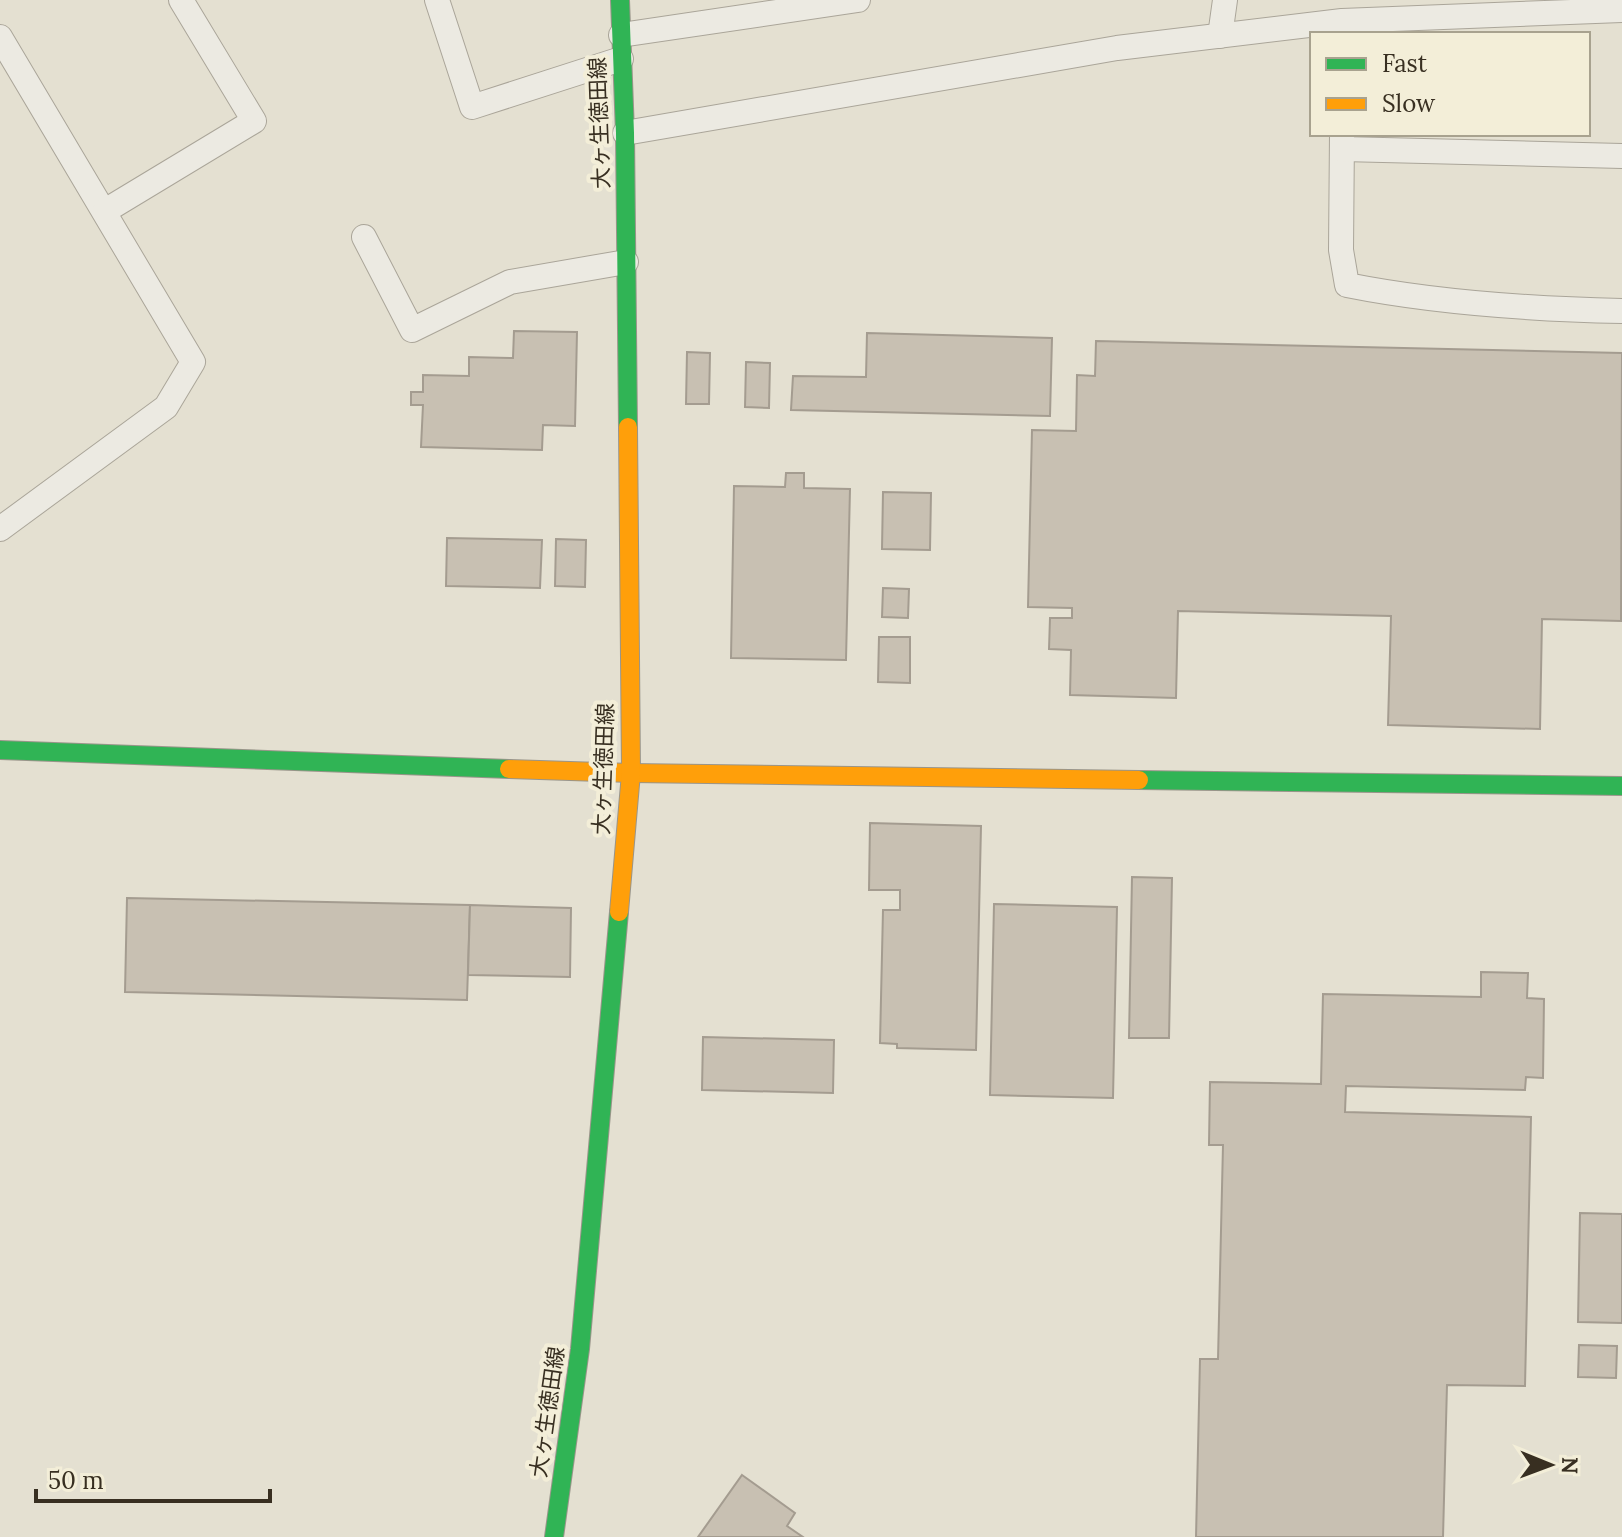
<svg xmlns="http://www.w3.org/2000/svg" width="1622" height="1537" font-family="Lora,'Noto Sans JP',serif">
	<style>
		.building { fill: #c8c0b2; stroke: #a49c90; stroke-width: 2 }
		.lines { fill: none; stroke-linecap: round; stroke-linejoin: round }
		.street-casing { stroke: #aaa599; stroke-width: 26 }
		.fast-casing { stroke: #99958a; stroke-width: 20 }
		.slow-casing { stroke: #99958a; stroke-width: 20 }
		.street { stroke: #eceae2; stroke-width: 24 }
		.fast { stroke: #30b455; stroke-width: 18 }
		.slow { stroke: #ff9f0a; stroke-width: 18 }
		.labels { text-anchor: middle; stroke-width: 8; stroke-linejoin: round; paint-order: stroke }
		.street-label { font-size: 22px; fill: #382f21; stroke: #f3eed8 }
	</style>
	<rect width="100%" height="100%" fill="#e4e0d1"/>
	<g class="building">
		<path d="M514 331 577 332 575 426 543 425 542 450 421 447 423 405H411V392H423V375L469 376V357L513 358Z"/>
		<path d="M867 333 1052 338 1050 416 791 410 793 376 866 377Z"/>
		<path d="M1096 341 1622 353 1621 621 1542 619 1540 729 1388 725 1391 616 1178 611 1176 698 1070 695 1071 650 1049 649 1050 618H1072V608L1028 607 1032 430 1076 431 1077 375 1095 376Z"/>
		<path d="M687 352 710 353 709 404H686Z"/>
		<path d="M746 362 770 363 769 408 745 407Z"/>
		<path d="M786 473H804V488L850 489 846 660 731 658 734 486 785 487Z"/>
		<path d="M883 492 931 493 930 550 882 549Z"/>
		<path d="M447 538 542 540 540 588 446 586Z"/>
		<path d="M556 539 586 540 585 587 555 586Z"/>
		<path d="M883 588 909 589 908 618 882 617Z"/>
		<path d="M879 637H910V683L878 682Z"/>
		<path d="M870 823 981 826 976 1050 897 1048V1044L880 1043 883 910H900V890H869Z"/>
		<path d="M1132 877 1172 878 1169 1038H1129Z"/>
		<path d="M127 898 470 905 467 1000 125 992Z"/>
		<path d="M994 904 1117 907 1113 1098 990 1095Z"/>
		<path d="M470 905 571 908 570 977 468 975Z"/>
		<path d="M1481 972 1528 973 1527 998 1544 999 1543 1078 1526 1077 1525 1090 1346 1086 1345 1112 1531 1117 1525 1386 1447 1385 1443 1537H1196L1200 1359H1218L1223 1145H1209L1210 1082 1321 1084 1323 994 1481 997Z"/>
		<path d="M703 1037 834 1040 833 1093 702 1090Z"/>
		<path d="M1580 1213 1622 1214V1323L1578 1322Z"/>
		<path d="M1579 1345 1617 1346 1616 1378 1578 1377Z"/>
		<path d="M742 1475 795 1513 787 1526 803 1537H698Z"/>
	</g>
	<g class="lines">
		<defs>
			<g id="street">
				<path d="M437 0 472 107 621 59"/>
				<path d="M621 35 858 0"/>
				<path d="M1220 36 1225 0"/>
				<path d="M0 37 193 362 166 407 0 529"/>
				<path d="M625 133 1117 48 1342 21 1622 10"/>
				<path d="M1342 134 1341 250 1347 285C1437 303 1530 309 1622 311"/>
				<path d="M1342 149 1622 156"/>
				<path d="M105 211 254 121 181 0"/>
				<path d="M364 237 412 330 510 282 626 262"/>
			</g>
			<g id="fast">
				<path d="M620 0 625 133 628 427"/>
				<path d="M0 750 509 769"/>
				<path d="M1139 780 1622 786"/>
				<path d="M554 1537 580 1349 619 912"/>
			</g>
			<g id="slow">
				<path d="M509 769 631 773 1139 780"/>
				<path d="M619 912 631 773 628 427"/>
			</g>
		</defs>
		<use href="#street" class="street-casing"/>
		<use href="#fast" class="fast-casing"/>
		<use href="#slow" class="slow-casing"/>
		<use href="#street" class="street"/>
		<use href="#fast" class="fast"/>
		<use href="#slow" class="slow"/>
	</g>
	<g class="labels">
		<g class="street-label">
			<text transform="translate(599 123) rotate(-92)" y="8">大ヶ生徳田線</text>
			<text transform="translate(603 769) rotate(-88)" y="8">大ヶ生徳田線</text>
			<text transform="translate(547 1412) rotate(-82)" y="8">大ヶ生徳田線</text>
		</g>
	</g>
	<rect x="1310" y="32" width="280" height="104" fill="#f3eed8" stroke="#a8a28f" stroke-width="2"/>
	<rect x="1326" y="58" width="40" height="12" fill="#30b455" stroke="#a8a28f" stroke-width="2"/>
	<text x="1382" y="72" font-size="24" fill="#382f21">Fast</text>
	<rect x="1326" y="98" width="40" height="12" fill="#ff9f0a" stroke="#a8a28f" stroke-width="2"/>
	<text x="1382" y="112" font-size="24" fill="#382f21">Slow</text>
	<g transform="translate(1550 1465) rotate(91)" stroke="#f3eed8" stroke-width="6" paint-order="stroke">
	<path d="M0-6L14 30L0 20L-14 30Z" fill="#382f21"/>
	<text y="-12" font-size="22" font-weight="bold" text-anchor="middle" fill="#382f21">N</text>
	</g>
	<path d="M36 1489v12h234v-12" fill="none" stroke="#382f21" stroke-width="4"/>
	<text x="48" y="1489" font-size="24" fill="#382f21" stroke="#f3eed8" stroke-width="6" paint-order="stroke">50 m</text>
</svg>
